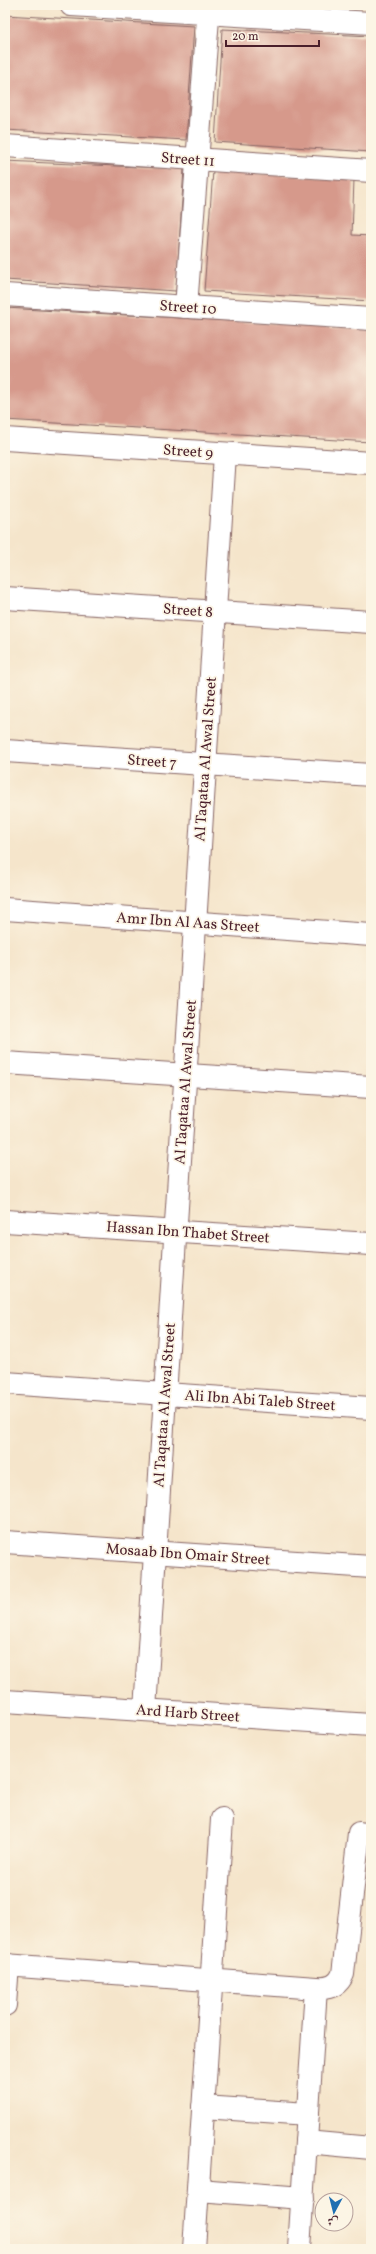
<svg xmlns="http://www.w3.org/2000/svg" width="376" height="2254" font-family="Vollkorn,Amiri,serif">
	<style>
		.building { fill: #d6998b }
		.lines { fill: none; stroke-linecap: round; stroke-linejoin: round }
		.minor-casing { stroke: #866463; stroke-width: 24 }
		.minor { stroke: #fff; stroke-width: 22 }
		.labels { text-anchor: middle; stroke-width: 3.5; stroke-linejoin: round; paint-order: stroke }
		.street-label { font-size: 15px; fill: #4a1f2b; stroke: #fcf5e5 }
	</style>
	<rect width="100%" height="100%" fill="#fcf5e5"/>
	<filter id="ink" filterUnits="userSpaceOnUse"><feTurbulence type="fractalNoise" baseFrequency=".025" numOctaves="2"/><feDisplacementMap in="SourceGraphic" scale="8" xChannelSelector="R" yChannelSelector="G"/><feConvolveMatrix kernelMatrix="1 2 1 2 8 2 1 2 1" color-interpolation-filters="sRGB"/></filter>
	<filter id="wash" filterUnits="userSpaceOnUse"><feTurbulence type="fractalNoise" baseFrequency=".012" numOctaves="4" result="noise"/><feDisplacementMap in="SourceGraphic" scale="16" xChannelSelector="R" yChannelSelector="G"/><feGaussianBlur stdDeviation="0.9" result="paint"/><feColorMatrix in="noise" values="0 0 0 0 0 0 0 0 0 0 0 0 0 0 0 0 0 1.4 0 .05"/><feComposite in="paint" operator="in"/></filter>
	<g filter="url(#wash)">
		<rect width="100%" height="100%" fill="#f5e5cb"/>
		<g id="blocks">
			<g class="building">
				<path d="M5 15 194 26 186 140 5 130Z"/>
				<path d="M222 29 371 36V152L215 142Z"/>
				<path d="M5 161 184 169 176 291 5 280Z"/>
				<path d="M213 171 354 179 352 235 371 236V301L204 291Z"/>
				<path d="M5 308 371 329V442L5 420Z"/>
			</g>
		</g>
	</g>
	<g filter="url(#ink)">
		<use href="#blocks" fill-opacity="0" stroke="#866463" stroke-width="1"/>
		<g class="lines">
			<defs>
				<g id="minor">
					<path d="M71 5 371 23"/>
					<path d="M5 146 371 171"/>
					<path d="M5 295 371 319"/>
					<path d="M186 307 209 5"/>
					<path d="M5 439 371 463"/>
					<path d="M5 598 371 622"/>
					<path d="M5 751 371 775"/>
					<path d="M5 909 371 935"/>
					<path d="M5 1063 371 1087"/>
					<path d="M5 1221 371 1244"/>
					<path d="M5 1383 371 1408"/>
					<path d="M5 1542 371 1567"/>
					<path d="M5 1701 371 1725"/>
					<path d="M145 1710 225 454"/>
					<path d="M5 1965 316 1988C329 1989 338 1986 343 1974L359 1833"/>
					<path d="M5 2005 8 1965"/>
					<path d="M203 2107 308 2114"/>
					<path d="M306 2142 371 2148"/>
					<path d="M198 2190 303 2198"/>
					<path d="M194 2249 222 1819"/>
					<path d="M299 2249 316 1988"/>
				</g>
			</defs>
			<use href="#minor" class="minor-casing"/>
			<use href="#minor" class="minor"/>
		</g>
	</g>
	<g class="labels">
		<g class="street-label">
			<text transform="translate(188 159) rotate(4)" y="5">Street 11</text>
			<text transform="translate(188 307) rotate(4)" y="5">Street 10</text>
			<text transform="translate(188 451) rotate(4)" y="5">Street 9</text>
			<text transform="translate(188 610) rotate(4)" y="5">Street 8</text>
			<text transform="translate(205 759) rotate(-86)" y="5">Al Taqataa Al Awal Street</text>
			<text transform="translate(152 761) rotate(4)" y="5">Street 7</text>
			<text transform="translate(188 922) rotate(4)" y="5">Amr Ibn Al Aas Street</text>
			<text transform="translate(185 1082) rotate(-86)" y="5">Al Taqataa Al Awal Street</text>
			<text transform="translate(188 1232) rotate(4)" y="5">Hassan Ibn Thabet Street</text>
			<text transform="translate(260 1400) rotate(4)" y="5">Ali Ibn Abi Taleb Street</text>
			<text transform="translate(164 1405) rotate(-86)" y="5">Al Taqataa Al Awal Street</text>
			<text transform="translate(188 1554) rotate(4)" y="5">Mosaab Ibn Omair Street</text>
			<text transform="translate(188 1713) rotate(4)" y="5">Ard Harb Street</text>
		</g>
	</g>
	<rect width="376" height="2254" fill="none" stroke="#fcf5e5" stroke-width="20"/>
	<g transform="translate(334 2212) rotate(187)"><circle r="19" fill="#fcf5e5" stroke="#b59f9b"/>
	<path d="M0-3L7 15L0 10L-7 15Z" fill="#1f6fb2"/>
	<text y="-6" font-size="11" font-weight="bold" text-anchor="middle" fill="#4a1f2b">ش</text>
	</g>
	<path d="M226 40v6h93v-6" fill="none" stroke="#4a1f2b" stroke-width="2"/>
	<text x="232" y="40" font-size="12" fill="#4a1f2b" stroke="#fcf5e5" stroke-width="3" paint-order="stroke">20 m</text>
</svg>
